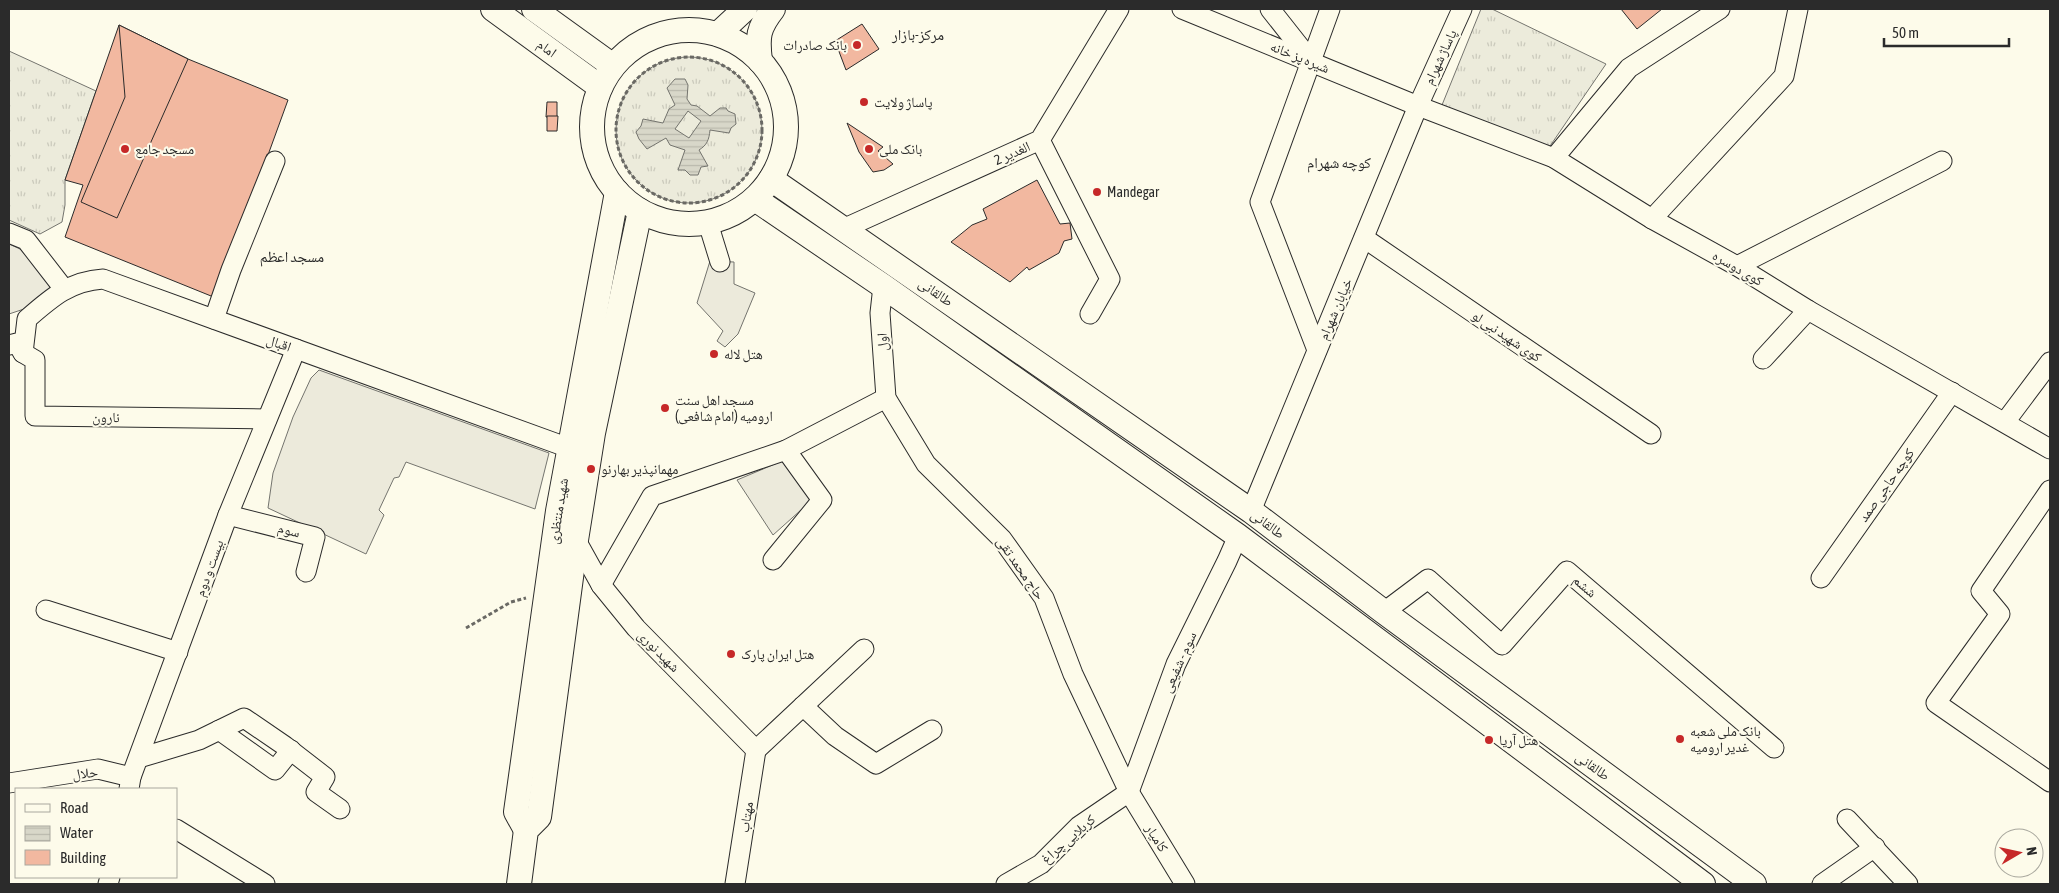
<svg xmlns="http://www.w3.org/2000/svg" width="2059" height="893" font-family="'Asap Condensed','Noto Naskh Arabic',sans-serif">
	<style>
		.grass { fill: url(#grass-tufts); stroke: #74746e }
		.parking { fill: #eceadb; stroke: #74746e }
		.water { fill: url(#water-rules); stroke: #74746e; fill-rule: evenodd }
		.building { fill: #f2b8a0; stroke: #2b2b2b }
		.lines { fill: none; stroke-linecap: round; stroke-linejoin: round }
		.minor-casing { stroke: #2b2b2b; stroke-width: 21 }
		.major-casing { stroke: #2b2b2b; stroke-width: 26 }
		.path { stroke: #6a6964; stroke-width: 3; stroke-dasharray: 4 2.5; stroke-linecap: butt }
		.minor { stroke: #fdfbea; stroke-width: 19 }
		.major { stroke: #fdfbea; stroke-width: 24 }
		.poi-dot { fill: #c62828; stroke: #fdfbea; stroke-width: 2 }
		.labels { text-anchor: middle; stroke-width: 4; stroke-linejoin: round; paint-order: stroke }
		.poi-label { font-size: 14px; fill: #2b2b2b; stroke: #fdfbea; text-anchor: start }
		.street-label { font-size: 14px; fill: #2b2b2b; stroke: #fdfbea }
		.neighbourhood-label { font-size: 15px; fill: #2b2b2b; stroke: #fdfbea }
	</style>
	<defs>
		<pattern id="grass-tufts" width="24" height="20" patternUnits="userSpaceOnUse" patternTransform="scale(1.25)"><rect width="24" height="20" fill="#ecebdb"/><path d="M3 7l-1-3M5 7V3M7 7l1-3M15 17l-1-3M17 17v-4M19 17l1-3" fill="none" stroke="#cbcabc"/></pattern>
		<pattern id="water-rules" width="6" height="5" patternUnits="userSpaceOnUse" patternTransform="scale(1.25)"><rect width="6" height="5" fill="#d8d7c9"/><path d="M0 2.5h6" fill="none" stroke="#bab9ad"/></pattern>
	</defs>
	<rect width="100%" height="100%" fill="#fdfbea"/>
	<g class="grass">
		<path d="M1481 9H1492L1606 64 1548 149 1442 105Z"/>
		<path d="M9 51 96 91 65 180V205L62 222 40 234 9 220Z"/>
		<circle cx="689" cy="130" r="73"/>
	</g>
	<g class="parking">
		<path d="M9 244 20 249 58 289 27 308 9 314Z"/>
		<path d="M710 261 734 262V284L755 293 738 334 725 347 717 341 723 331 697 303Z"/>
		<path d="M319 370 549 453 535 509 406 462 399 477 394 478 379 510 384 515 366 554 268 508 273 473 293 417 311 378Z"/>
		<path d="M782 461 811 501 773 535 737 480Z"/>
	</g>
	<path class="water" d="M675 79H685L688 85 687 99 691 105 697 106 710 116 720 108H726L728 111 735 114 736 124 731 128 729 133 710 130C709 140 707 145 699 150L708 166 701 167 698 175H690L685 170H678L685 150 670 145 666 138 647 149 639 139 636 132 641 126 643 119 663 123 669 109 675 105 667 88ZM688 111 701 121 689 138 675 129Z"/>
	<g class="building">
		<path d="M1621 9H1662L1637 29Z"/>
		<path d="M862 24 879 49 846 70 835 41Z"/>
		<path d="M119 25 188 59 288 100 216 298 65 237 83 185 65 180Z"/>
		<path d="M119 25 188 59 117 218 81 202 125 97Z"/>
		<path d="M547 102H557V117H546Z"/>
		<path d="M547 116H558L557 131H547Z"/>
		<path d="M847 123 883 147 878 151 893 164 884 170 873 172 859 152Z"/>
		<path d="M1037 180 1060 224 1070 223 1072 239 1064 241 1059 253 1029 270 1027 267 1010 282 951 242 972 225 987 219 983 209Z"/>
	</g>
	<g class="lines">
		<defs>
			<g id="minor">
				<path d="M1182 9 1418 106 1554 158 1652 219 1737 266 1808 310 2050 449"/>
				<path d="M1270 9 1311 61"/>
				<path d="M1040 140 1110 279 1090 314"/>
				<path d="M1554 158 1629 68 1720 9"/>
				<path d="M1652 219 1784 76 1798 9"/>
				<path d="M708 223 720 262"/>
				<path d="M845 228 1040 140 1119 9"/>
				<path d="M9 233 26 240 64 289"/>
				<path d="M1364 238 1651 434"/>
				<path d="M1737 266 1942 161"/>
				<path d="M883 286 880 313 886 398 926 464 1002 539 1044 598 1073 674 1129 792 1185 884"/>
				<path d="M214 319 231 270 275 161"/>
				<path d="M9 345 17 343 23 353 35 360V416L267 419"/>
				<path d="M1317 350 1260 202 1330 9"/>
				<path d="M23 353 27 319C51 298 70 281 103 279L569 448"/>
				<path d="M1763 359 1808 310"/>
				<path d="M2005 422 2050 362"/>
				<path d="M2050 490 1981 591 2000 614 1936 703 2050 782"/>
				<path d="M1251 511 1418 106 1462 9"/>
				<path d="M228 515 315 537 306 572"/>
				<path d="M576 540 601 585 636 628 756 750"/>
				<path d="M773 560 822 500 786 450"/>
				<path d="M1821 578 1952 392"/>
				<path d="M601 585 652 496 786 450 886 398"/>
				<path d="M46 610 178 652"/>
				<path d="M1384 612 1428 579 1502 645 1567 571 1774 748"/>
				<path d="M803 706 835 736 876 764 932 730"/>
				<path d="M219 730 275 770 291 750"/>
				<path d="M756 750 864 649"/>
				<path d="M139 758 199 740 244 718 285 746 325 777 316 792 340 809"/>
				<path d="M9 783 98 769 131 777"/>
				<path d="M129 789 131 777 228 515 296 349"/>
				<path d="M1129 792 1176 664 1227 561 1238 536"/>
				<path d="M1847 819 1908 884"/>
				<path d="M176 829 265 884"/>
				<path d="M108 884 110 877"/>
				<path d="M735 884 756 750"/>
				<path d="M1006 884 1041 864 1079 826 1129 792"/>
				<path d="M1822 884 1875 847"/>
			</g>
			<g id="major">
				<path d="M493 9 600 87"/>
				<path d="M534 9 613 66"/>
				<circle cx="689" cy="127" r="97"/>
				<path d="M718 34 745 9"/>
				<path d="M760 61C757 37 758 28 773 9"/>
				<path d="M771 179 1251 511 1384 612 1754 884"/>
				<path d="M755 199 883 286 1238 536 1703 884"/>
				<path d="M526 830 516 812 558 511 617 192"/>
				<path d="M519 884 526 830 539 817 576 540 593 433 640 211"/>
			</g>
		</defs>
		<use href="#minor" class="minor-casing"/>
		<use href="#major" class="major-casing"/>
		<g class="path">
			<circle cx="689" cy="130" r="73"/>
			<path d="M466 628 511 602 526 598"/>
		</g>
		<use href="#minor" class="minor"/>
		<use href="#major" class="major"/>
	</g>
	<g class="poi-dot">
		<circle cx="857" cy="45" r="5"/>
		<circle cx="864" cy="102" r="5"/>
		<circle cx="125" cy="149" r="5"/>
		<circle cx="869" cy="149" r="5"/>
		<circle cx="1097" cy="192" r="5"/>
		<circle cx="714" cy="354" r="5"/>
		<circle cx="665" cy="408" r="5"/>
		<circle cx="591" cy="469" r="5"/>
		<circle cx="731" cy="654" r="5"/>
		<circle cx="1680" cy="739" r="5"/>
		<circle cx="1489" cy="740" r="5"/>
	</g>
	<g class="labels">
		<g class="poi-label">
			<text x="847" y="50" text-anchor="end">بانک صادرات</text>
			<text x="874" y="107">پاساژ ولایت</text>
			<text x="135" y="154">مسجد جامع</text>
			<text x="879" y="154">بانک ملی</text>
			<text x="1107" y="197">Mandegar</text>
			<text x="724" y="359">هتل لاله</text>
			<text x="675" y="405">مسجد اهل سنت<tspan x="675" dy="16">ارومیه (امام شافعی)</tspan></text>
			<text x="601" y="474">مهمانپذیر بهارنو</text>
			<text x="741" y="659">هتل ایران پارک</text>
			<text x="1690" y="736">بانک ملی شعبه<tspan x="1690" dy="16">غدیر ارومیه</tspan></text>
			<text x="1499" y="745">هتل آریا</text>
		</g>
		<g class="street-label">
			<text transform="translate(547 48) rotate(36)" y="5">امام</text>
			<text transform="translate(1300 57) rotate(22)" y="5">شیره پز خانه</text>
			<text transform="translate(1440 57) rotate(-65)" y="5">پاساژ شهرام</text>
			<text transform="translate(1012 153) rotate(-24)" y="5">2 الغدیر</text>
			<text transform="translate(1738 268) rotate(30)" y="5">کوی دوسره</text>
			<text transform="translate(936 292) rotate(35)" y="5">طالقانی</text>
			<text transform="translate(1335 309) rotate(-67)" y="5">خیابان شهرام</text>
			<text transform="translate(1507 336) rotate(34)" y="5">کوی شهید نبی لو</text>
			<text transform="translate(882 342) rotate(-93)" y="5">اول</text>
			<text transform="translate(279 343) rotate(20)" y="5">اقبال</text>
			<text transform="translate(106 417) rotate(1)" y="5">نارون</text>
			<text transform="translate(1886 485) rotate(-55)" y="5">کوچه حاجی صمد</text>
			<text transform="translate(558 511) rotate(-81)" y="5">شهید منتظری</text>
			<text transform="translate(1268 524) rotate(37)" y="5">طالقانی</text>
			<text transform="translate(289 530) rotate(15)" y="5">سوم</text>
			<text transform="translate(209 568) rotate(-70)" y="5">بیست و دوم</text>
			<text transform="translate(1021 568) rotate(55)" y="5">حاج محمد تقی</text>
			<text transform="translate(1585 586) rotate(41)" y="5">ششم</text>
			<text transform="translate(659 651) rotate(45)" y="5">شهید نوری</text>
			<text transform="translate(1179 662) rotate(-66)" y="5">سوم - شفیعی</text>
			<text transform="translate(1593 766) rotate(36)" y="5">طالقانی</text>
			<text transform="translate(85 773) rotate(-6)" y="5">حلال</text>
			<text transform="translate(746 817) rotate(-81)" y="5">مهتاب</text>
			<text transform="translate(1157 838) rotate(58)" y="5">کامیار</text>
			<text transform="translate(1068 839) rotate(-41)" y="5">کربلایی چراغ</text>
		</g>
		<g class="neighbourhood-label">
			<text x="918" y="40">مرکز-بازار</text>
			<text x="1339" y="168">کوچه شهرام</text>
			<text x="292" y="262">مسجد اعظم</text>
		</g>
	</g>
	<rect width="2059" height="893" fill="none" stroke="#2b2b2b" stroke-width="20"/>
	<rect x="15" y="788" width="162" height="90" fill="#fdfbea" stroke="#a9a89e"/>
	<rect x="25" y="804" width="25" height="8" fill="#fdfbea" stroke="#a9a89e"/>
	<text x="60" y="813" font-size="15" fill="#2b2b2b">Road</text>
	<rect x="25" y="826" width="25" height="15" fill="url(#water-rules)" stroke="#a9a89e"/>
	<text x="60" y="838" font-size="15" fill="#2b2b2b">Water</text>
	<rect x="25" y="850" width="25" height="15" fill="#f2b8a0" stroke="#a9a89e"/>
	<text x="60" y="863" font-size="15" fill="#2b2b2b">Building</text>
	<g transform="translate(2019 853) rotate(81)"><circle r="24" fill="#fdfbea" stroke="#a9a89e"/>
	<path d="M0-4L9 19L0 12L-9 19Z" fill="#c62828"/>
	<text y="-8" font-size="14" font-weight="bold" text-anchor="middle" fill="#2b2b2b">N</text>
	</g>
	<path d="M1884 38v8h125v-8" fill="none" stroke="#2b2b2b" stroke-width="2.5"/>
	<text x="1892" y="38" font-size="15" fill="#2b2b2b" stroke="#fdfbea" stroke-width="4" paint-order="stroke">50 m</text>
</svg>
